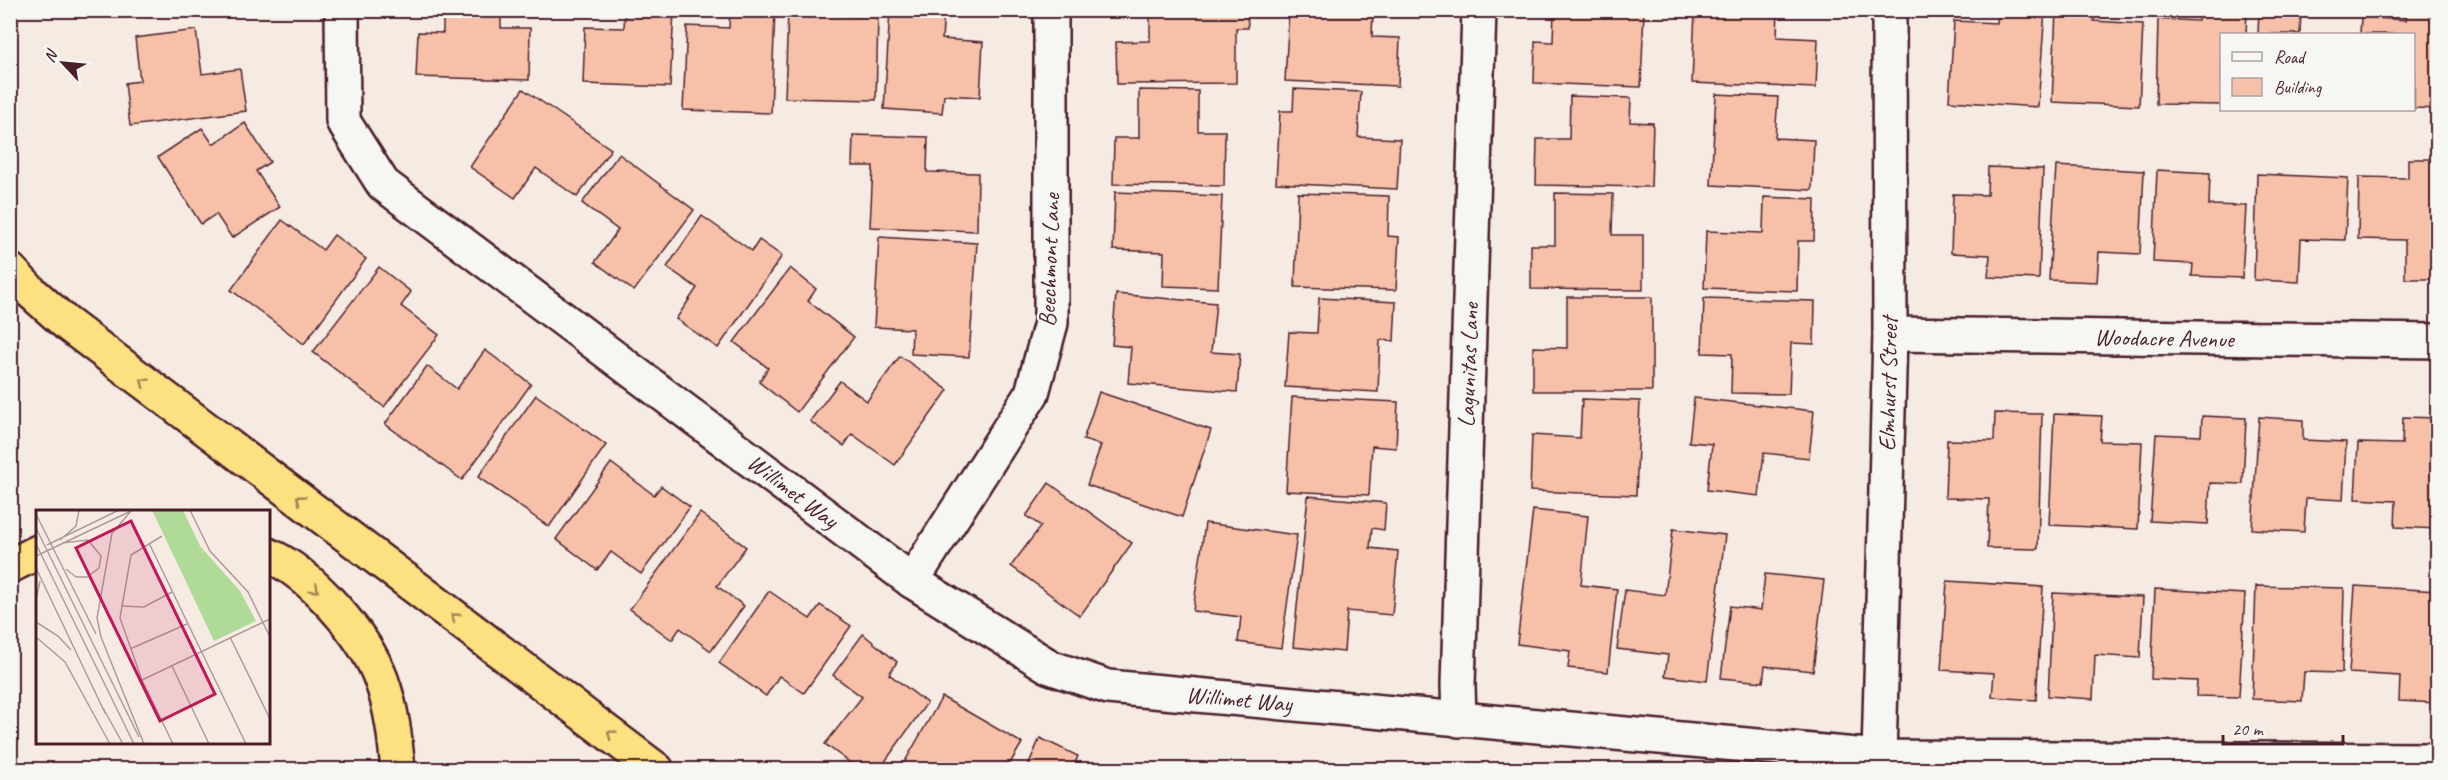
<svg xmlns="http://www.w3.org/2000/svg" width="2448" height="780" font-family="Caveat,sans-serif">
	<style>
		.building { fill: #f7c1a9; stroke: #4a1f2b; stroke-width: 1.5 }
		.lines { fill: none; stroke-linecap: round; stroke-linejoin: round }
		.street-casing { stroke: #4a1f2b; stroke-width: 38 }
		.highway-casing { stroke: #4a1f2b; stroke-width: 38 }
		.street { stroke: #f6f6f2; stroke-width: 33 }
		.highway { stroke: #fde080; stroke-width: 33 }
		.oneway { stroke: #a48056 }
		.labels { text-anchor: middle; stroke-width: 4.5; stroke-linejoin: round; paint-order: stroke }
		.street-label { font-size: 24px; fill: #4a1f2b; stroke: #f6f6f2 }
		.inset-road { fill: none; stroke: #b19999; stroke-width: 1.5 }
		.view { fill: #c2185b; fill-opacity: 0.15; stroke: #c2185b; stroke-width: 3 }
		.inset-edge { fill: none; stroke: #4a1f2b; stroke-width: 3 }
	</style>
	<rect width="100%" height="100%" fill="#f6ebe3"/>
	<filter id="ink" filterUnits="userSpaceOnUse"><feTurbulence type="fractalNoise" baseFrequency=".0167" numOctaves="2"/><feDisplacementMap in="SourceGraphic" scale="12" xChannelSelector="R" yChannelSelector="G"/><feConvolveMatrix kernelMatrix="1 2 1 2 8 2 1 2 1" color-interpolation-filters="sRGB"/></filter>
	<g filter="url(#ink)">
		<g class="building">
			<path d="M443 10H501V28H530L529 80 416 77 418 32 443 33Z"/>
			<path d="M625 10H674L670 87 583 84 585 27 624 28Z"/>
			<path d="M730 10H775L771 113 683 110 687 26 729 28Z"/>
			<path d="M788 10H834L833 15 878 17 876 100 785 98Z"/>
			<path d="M890 10H944L942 39 983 42 980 97 944 95 942 113 884 109Z"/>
			<path d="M1150 10H1247L1248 28H1236V83L1117 84 1116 42 1150 41Z"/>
			<path d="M1289 10H1373L1372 37 1400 38 1398 86 1285 81Z"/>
			<path d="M1554 10H1644L1641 87 1534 83 1535 41 1553 42Z"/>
			<path d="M1695 10H1778L1777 37 1818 39 1816 88 1692 83Z"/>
			<path d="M1998 10H2045L2038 107 1949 101 1954 21 1997 23Z"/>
			<path d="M2056 10H2094V21L2143 24 2139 106 2052 102Z"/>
			<path d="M2199 10H2247L2246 34H2222V105L2156 104 2158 19 2198 21Z"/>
			<path d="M2259 10H2301L2300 34H2258Z"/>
			<path d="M2406 10H2438V109L2414 108V34H2360L2361 17 2406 20Z"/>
			<path d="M196 30 202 74 240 69 246 111 130 126 125 83 140 81 135 38Z"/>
			<path d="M523 89 611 149 577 197 536 168 515 198 470 167Z"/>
			<path d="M1294 89 1361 92 1358 137 1400 139 1397 189 1276 183 1280 111H1293Z"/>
			<path d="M1139 90 1198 91V131H1225L1224 186 1113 184 1114 138H1139Z"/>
			<path d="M1716 94 1778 97 1775 138 1814 140 1812 190 1711 185Z"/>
			<path d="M1570 96 1631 98 1630 122 1653 123 1651 187 1536 185 1537 139H1569Z"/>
			<path d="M245 123 270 162 256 171 280 207 232 238 216 214 201 224 158 157 202 128 213 144Z"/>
			<path d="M853 135 928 137 927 172 978 173 977 231 870 227 873 166H852Z"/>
			<path d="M619 154 694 210 634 291 595 262 618 230 582 203Z"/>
			<path d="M2408 159H2438V279H2405V240L2358 239 2359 177 2408 178Z"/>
			<path d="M2056 166 2144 171 2140 254 2099 252 2097 282 2049 280Z"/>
			<path d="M1988 167 2043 169 2039 279 1988 277 1990 255 1951 253 1953 194 1987 195Z"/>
			<path d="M2157 170 2210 173 2209 205 2246 206 2242 278 2192 276 2193 264 2153 262Z"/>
			<path d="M2257 174 2348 178 2345 240 2301 239 2299 282 2254 280Z"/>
			<path d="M1115 192 1222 196 1218 288 1163 286 1164 252 1113 250Z"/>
			<path d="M1298 193 1389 196 1388 236 1399 237 1396 290 1295 287Z"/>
			<path d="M1555 193 1613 194 1612 235H1643V290L1531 289V245H1555Z"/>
			<path d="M1764 197 1815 199 1814 241H1798L1797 291 1704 288 1706 231 1763 233Z"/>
			<path d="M702 216 752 251 759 240 782 256 718 348 676 319 697 288 667 267Z"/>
			<path d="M282 220 323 250 334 235 366 259 304 344 231 290Z"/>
			<path d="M879 237 977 243 969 357 911 354 912 329 874 327Z"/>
			<path d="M379 267 411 292 401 306 439 335 384 407 313 352Z"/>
			<path d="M790 268 816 289 808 301 854 337 797 412 759 382 768 368 734 342Z"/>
			<path d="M1116 294 1216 303 1211 352 1240 354 1237 392 1128 383 1131 347 1112 345Z"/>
			<path d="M1567 297H1652V391H1533V347L1567 348Z"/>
			<path d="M1319 298 1396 302 1394 341 1380 340 1378 392 1285 387 1289 332 1317 333Z"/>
			<path d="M1704 298 1815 301 1814 344 1791 343 1789 394 1731 393 1732 354 1702 353Z"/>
			<path d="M485 350 531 384 462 480 385 424 427 366 457 389Z"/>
			<path d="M900 356 948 390 895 465 852 434 844 446 810 421 840 381 867 401Z"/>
			<path d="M1099 392 1211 430 1182 517 1087 485 1101 445 1083 440Z"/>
			<path d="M536 395 606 445 549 527 478 477Z"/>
			<path d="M1292 397 1398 402 1396 448 1372 446 1369 495 1286 491Z"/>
			<path d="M1694 398 1814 411 1809 458 1764 453 1759 496 1707 490 1712 444 1689 442Z"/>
			<path d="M1582 399 1640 401 1636 495 1530 491 1532 435 1580 438Z"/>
			<path d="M1995 413 2042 414 2038 549 1987 548 1989 499 1945 498 1947 440 1994 441Z"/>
			<path d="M2054 414 2102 416 2100 441 2142 442 2138 529 2049 525Z"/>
			<path d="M2202 416 2246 418 2243 484 2210 483 2208 524 2150 521 2156 434 2201 436Z"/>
			<path d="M2259 417 2303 420V440L2346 442 2343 500 2306 498 2304 532 2252 529Z"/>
			<path d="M2403 417 2438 418V529L2395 527 2396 501 2355 499 2358 443 2402 444Z"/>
			<path d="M611 463 654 495 661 486 690 507 641 574 611 552 597 570 556 539Z"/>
			<path d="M1049 483 1132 543 1080 616 1011 566 1041 526 1026 516Z"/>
			<path d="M1308 496 1386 503 1384 530 1372 528 1370 548 1398 551 1392 615 1347 611 1344 652 1293 647Z"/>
			<path d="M1533 510 1588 516 1581 585 1617 589 1608 672 1568 668 1570 651 1517 644Z"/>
			<path d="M700 513 746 547 717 586 744 606 711 651 680 628 672 640 630 609Z"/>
			<path d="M1205 523 1297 535 1281 648 1238 642 1241 617 1193 611Z"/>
			<path d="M1673 529 1725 535 1707 681 1665 676 1668 655 1617 649 1625 590 1665 595Z"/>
			<path d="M1765 574 1824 580 1813 671 1765 666 1763 682 1721 678 1730 606 1761 610Z"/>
			<path d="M1947 581 2043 587 2036 700 1992 697 1994 673 1941 670Z"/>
			<path d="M2256 586 2344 588 2342 673 2304 672 2302 701 2252 699Z"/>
			<path d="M2355 586 2438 591V703L2399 701 2400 676 2349 673Z"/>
			<path d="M2155 589 2245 594 2239 697 2196 696 2197 681 2151 679Z"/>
			<path d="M769 591 810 619 820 605 851 626 804 693 779 676 766 696 719 663Z"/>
			<path d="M2053 593 2143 597 2140 658 2095 655 2093 699 2048 696Z"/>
			<path d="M863 634 897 662 889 674 927 703 879 770H860L825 744 862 697 833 675Z"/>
			<path d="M942 697 1022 743 1006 770H900Z"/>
			<path d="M1040 738 1078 756 1072 770H1026Z"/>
		</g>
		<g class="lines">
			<defs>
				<g id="street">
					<path d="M342 10 343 121 383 184 912 581 1050 667 1108 687 1879 757 2438 760"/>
					<path d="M1890 334 2438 341"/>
					<path d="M912 581 1032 393 1051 323V10"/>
					<path d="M1459 720 1458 685 1479 10"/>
					<path d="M1879 757 1890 334 1889 10"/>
				</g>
				<g id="highway">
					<path d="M10 270 30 291 66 323 657 770"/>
					<path d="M268 555C311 573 365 636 381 679 392 709 395 738 398 770"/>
					<path d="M10 566 38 552"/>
				</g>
			</defs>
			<use href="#street" class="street-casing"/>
			<use href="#highway" class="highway-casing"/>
			<use href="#street" class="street"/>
			<use href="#highway" class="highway"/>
		</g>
		<defs><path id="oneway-chevron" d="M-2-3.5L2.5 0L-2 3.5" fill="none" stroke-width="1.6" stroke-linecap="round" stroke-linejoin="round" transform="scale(1.5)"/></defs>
		<g class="oneway">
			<use href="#oneway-chevron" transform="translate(144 382) rotate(-143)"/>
			<use href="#oneway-chevron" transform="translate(300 499) rotate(-143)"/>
			<use href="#oneway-chevron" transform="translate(315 589) rotate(42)"/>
			<use href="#oneway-chevron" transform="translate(455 617) rotate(-143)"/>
			<use href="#oneway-chevron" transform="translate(611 734) rotate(-143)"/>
		</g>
	</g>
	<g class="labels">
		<g class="street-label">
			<text transform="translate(1049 260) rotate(-88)" y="8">Beechmont Lane</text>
			<text transform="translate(2164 338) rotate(1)" y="8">Woodacre Avenue</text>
			<text transform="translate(1468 365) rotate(-88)" y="8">Lagunitas Lane</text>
			<text transform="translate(1888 384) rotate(-89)" y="8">Elmhurst Street</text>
			<text transform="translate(793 491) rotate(37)" y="8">Willimet Way</text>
			<text transform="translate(1239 699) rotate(5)" y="8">Willimet Way</text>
		</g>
	</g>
	<g transform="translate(36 510)">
		<rect width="234" height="234" fill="#f6ebe3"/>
		<path d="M116 0H147L164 36 204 81 220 111 178 131Z" fill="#afda98"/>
		<path class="inset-road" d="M96 0 76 23 61 108 65 127 108 234M154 0 174 41 212 82 234 127M0 4 60 124M0 18 103 227M126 26 95 45 84 108 106 170 137 234M24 30 40 16 43 0M26 33 52 30 65 46 63 58 51 67H40L30 59M113 33 210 234M0 34 98 234M11 35 83 0M0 46 95 1M0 58 69 203M0 90 4 71M85 96 108 97 136 82M0 112 22 126 35 140M0 127 29 152 74 234M194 127 234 209M94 139 151 114M136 156 173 234M106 170 234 109M67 198 87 234"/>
		<path class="view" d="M95 11 179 184 124 211 40 38Z"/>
		<rect width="234" height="234" class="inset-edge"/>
	</g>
	<rect width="2448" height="780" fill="none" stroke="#f6f6f2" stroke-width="36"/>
	<rect x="18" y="18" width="2412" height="744" fill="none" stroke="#4a1f2b" stroke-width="2" filter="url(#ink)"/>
	<rect x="2220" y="33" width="195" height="78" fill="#f6f6f2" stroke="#b1a0a2" stroke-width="1.5"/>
	<rect x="2232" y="52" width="30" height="9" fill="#f6f6f2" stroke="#b1a0a2" stroke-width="1.5"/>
	<text x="2274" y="63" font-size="18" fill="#4a1f2b">Road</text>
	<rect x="2232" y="78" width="30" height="18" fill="#f7c1a9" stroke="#b1a0a2" stroke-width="1.5"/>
	<text x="2274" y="93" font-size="18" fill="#4a1f2b">Building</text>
	<g transform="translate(63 63) rotate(296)" stroke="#f6f6f2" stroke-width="4.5" paint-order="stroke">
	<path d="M0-4.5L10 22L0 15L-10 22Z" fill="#4a1f2b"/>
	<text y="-9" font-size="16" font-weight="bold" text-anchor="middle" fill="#4a1f2b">N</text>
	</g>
	<path d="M2223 735v9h120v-9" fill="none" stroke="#4a1f2b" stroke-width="3"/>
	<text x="2232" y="735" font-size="18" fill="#4a1f2b" stroke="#f6f6f2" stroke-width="4.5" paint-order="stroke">20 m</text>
</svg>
